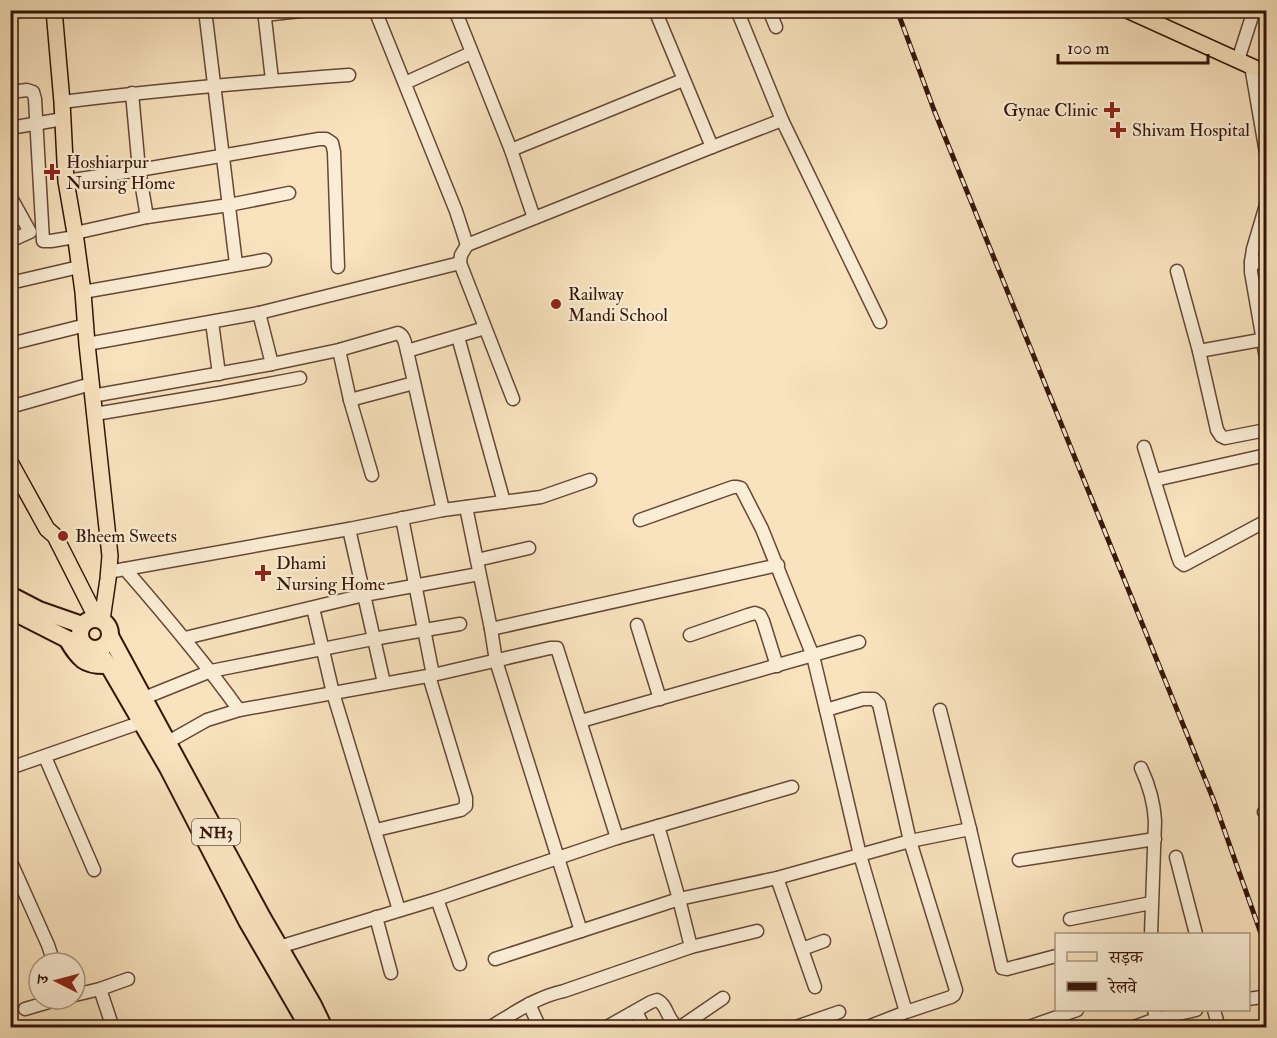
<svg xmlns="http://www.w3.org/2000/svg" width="1277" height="1038" font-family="'IM FELL Double Pica','Noto Serif Devanagari',serif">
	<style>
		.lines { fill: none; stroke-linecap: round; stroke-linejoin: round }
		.minor-casing { stroke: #664836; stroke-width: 15 }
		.major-casing { stroke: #351408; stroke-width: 18 }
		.highway-casing { stroke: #351408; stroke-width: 20 }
		.minor { stroke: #faedd5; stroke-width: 12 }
		.major { stroke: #f8e3be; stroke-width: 15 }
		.highway { stroke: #f8e3be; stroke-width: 16 }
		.rail-casing { stroke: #351408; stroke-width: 5 }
		.rail { stroke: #faedd5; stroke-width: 3; stroke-dasharray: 9; stroke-linecap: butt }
		.poi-dot { fill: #8f2418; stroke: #faedd5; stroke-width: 2 }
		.labels { text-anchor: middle; stroke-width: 4.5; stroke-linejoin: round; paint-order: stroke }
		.shield { fill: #faedd5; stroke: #705546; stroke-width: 1.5 }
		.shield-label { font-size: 16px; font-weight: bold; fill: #351408 }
		.poi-label { font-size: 18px; fill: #351408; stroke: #faedd5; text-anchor: start }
	</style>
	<rect width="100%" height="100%" fill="#f8e3be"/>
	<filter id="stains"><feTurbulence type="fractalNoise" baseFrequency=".00333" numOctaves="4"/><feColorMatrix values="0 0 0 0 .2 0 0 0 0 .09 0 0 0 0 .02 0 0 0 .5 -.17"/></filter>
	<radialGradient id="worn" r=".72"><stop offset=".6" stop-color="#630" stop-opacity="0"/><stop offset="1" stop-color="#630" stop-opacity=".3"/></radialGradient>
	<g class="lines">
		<defs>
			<g id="minor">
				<path d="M205 10 236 264"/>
				<path d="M264 10 272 80"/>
				<path d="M375 10 456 211 467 245 461 255 460 263 513 399"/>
				<path d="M455 10 511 150 534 218"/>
				<path d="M655 10 712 147"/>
				<path d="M769 10 776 27"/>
				<path d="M264 15 309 10"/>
				<path d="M1238 60 1254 10"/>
				<path d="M1251 66 1266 153"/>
				<path d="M405 83 471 53"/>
				<path d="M10 92 27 90 33 92 35 99 43 241H51L75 237"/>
				<path d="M132 93 139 170 147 217"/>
				<path d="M62 102C158 90 253 82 349 75"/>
				<path d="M782 120 880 322"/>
				<path d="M10 128 63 119"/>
				<path d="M511 150 683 80"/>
				<path d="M66 181 139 170 319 139H326L332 143 334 152 338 267"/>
				<path d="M10 196 30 232 10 241"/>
				<path d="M1266 205 1253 249 1251 262V272L1266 358"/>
				<path d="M75 233 147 217 229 205 289 193"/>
				<path d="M467 245 712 147 782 120 737 10"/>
				<path d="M1251 262 1266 263"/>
				<path d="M1177 271 1199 351 1217 430 1221 436 1225 438 1266 430"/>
				<path d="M10 283 79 267"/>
				<path d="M83 292 265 260"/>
				<path d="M259 313 272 364"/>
				<path d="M212 322 219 374"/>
				<path d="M458 337 504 502"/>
				<path d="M10 344 86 325"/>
				<path d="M87 344 259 313 460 263"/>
				<path d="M339 350 350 400 372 475"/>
				<path d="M407 351 485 328"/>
				<path d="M1199 351 1266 339"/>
				<path d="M92 396 272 364 339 350 398 333C405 336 405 344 407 351L443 510"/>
				<path d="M350 400 414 383"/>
				<path d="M10 407 91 384"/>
				<path d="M95 414 220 393 300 378"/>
				<path d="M1144 447 1178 557 1180 562 1184 565 1266 521"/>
				<path d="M1155 480 1266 455"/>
				<path d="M466 507 491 629 496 661 581 931"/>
				<path d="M402 518 433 675"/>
				<path d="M640 520 733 487H737L741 488 762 529 813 656 826 710"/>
				<path d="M349 529 384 683"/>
				<path d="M477 560 529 548"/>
				<path d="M125 569C165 615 204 661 239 710"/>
				<path d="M108 572 349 529 443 510 541 497 590 480"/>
				<path d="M313 608 333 693 399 910"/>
				<path d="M637 625 660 699"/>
				<path d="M491 629 778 565"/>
				<path d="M690 635 748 615 755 613 760 615 763 621 777 666"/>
				<path d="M185 638 364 595 479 574"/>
				<path d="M144 698 211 671 373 639 460 624"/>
				<path d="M940 710 970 829 1002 968 1007 969 1056 956"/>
				<path d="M581 721 859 642"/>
				<path d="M168 742 207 720 239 710 433 675 550 648H557L617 838"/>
				<path d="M45 757 94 870"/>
				<path d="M10 768 142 722"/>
				<path d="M1141 768C1149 785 1154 802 1155 821L1151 934"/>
				<path d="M1264 812 1266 813"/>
				<path d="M658 826 679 899 691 947"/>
				<path d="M376 830 461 810 466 806V798L429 676"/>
				<path d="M1176 857 1196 934"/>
				<path d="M10 860 48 945 54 963"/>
				<path d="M1019 860 1155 839"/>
				<path d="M777 878 815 987"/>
				<path d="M437 899 460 964"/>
				<path d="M376 917 391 973"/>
				<path d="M1070 919 1151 903"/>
				<path d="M279 947 437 899 617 838 792 787"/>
				<path d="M802 949 824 941"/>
				<path d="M495 959 679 899 777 878 910 841 970 829"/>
				<path d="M100 989 113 1028"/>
				<path d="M75 995 100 989 128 979"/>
				<path d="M1248 999 1262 997"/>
				<path d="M529 1004 540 1028"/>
				<path d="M25 1009 59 999"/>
				<path d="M1154 1010 1159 1028"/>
				<path d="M1214 1010 1219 1028"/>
				<path d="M636 1011 644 1028"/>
				<path d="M489 1028C514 1013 536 997 564 991L691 947 757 931"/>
				<path d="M605 1028 651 1002 657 1000C668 1005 667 1021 678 1027L682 1026 723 998"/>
				<path d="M793 1028 839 1012"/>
				<path d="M865 1028 906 1012 951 997 954 995 956 990 910 841 879 704 874 699H863L826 710 860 855 906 1012"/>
				<path d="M1026 1028 1077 1010"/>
				<path d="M1131 1028 1156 1019 1196 1010"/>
			</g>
			<g id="major">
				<path d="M54 10 62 102 66 181 75 233 83 292 87 344 110 556 108 579 102 620"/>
				<path d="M1127 10 1266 73"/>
				<path d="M10 462 47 529 55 536 97 619"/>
			</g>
			<g id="highway">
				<path d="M10 595 39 610 82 625"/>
				<path d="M10 610 67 639 84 645"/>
				<circle cx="95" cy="634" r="15"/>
				<path d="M110 636 262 917 313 1005 324 1028"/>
				<path d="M67 639C79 659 84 666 108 665"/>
				<path d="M97 649 110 668 168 768 247 921 309 1028"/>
			</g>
		</defs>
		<use href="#minor" class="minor-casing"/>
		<use href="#major" class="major-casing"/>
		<use href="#highway" class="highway-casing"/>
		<use href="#minor" class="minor"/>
		<use href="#major" class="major"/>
		<use href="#highway" class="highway"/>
		<defs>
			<path id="rail" d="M897 10 934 110 1214 801 1266 948"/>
		</defs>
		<use href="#rail" class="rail-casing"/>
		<use href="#rail" class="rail"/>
	</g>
	<g class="poi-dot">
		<path d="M1109 101h6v6h6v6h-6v6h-6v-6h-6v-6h6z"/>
		<path d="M1115 121h6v6h6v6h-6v6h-6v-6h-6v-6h6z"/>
		<path d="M49 163h6v6h6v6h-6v6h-6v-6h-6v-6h6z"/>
		<circle cx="556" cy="304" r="6"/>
		<circle cx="63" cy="536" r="6"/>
		<path d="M260 564h6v6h6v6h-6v6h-6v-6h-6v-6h6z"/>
	</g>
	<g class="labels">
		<rect class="shield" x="192" y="819" width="48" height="26" rx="4.5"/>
		<g class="shield-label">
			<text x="216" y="838">NH3</text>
		</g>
		<g class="poi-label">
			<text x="1098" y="116" text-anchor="end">Gynae Clinic</text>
			<text x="1132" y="136">Shivam Hospital</text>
			<text x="66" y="168">Hoshiarpur<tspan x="66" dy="21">Nursing Home</tspan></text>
			<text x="568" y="300">Railway<tspan x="568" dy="21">Mandi School</tspan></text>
			<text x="75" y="542">Bheem Sweets</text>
			<text x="276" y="569">Dhami<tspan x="276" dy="21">Nursing Home</tspan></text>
		</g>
	</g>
	<rect width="1277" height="1038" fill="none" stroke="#f8e3be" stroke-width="36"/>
	<rect x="12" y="12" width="1253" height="1014" fill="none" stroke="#351408" stroke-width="3"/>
	<rect x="18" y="18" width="1241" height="1002" fill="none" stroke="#351408" stroke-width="1.5"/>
	<rect x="1055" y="933" width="195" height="78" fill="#faedd5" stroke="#ab9683" stroke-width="1.5"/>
	<rect x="1067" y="952" width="30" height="9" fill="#f8e3be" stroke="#ab9683" stroke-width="1.5"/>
	<text x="1109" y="963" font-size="18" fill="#351408">सड़क</text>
	<rect x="1067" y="982" width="30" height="9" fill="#351408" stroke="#ab9683" stroke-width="1.5"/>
	<text x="1109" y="993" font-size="18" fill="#351408">रेलवे</text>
	<g transform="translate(57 981) rotate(276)"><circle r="28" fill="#faedd5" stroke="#ab9683" stroke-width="1.5"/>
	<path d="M0-4.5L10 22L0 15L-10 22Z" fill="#8f2418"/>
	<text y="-9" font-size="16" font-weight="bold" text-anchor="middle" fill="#351408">उ</text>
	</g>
	<path d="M1058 54v9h150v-9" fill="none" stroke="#351408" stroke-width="3"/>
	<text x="1067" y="54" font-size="18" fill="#351408" stroke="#faedd5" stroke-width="4.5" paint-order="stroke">100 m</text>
	<rect width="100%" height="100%" filter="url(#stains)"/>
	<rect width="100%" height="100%" fill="url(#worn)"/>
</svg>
